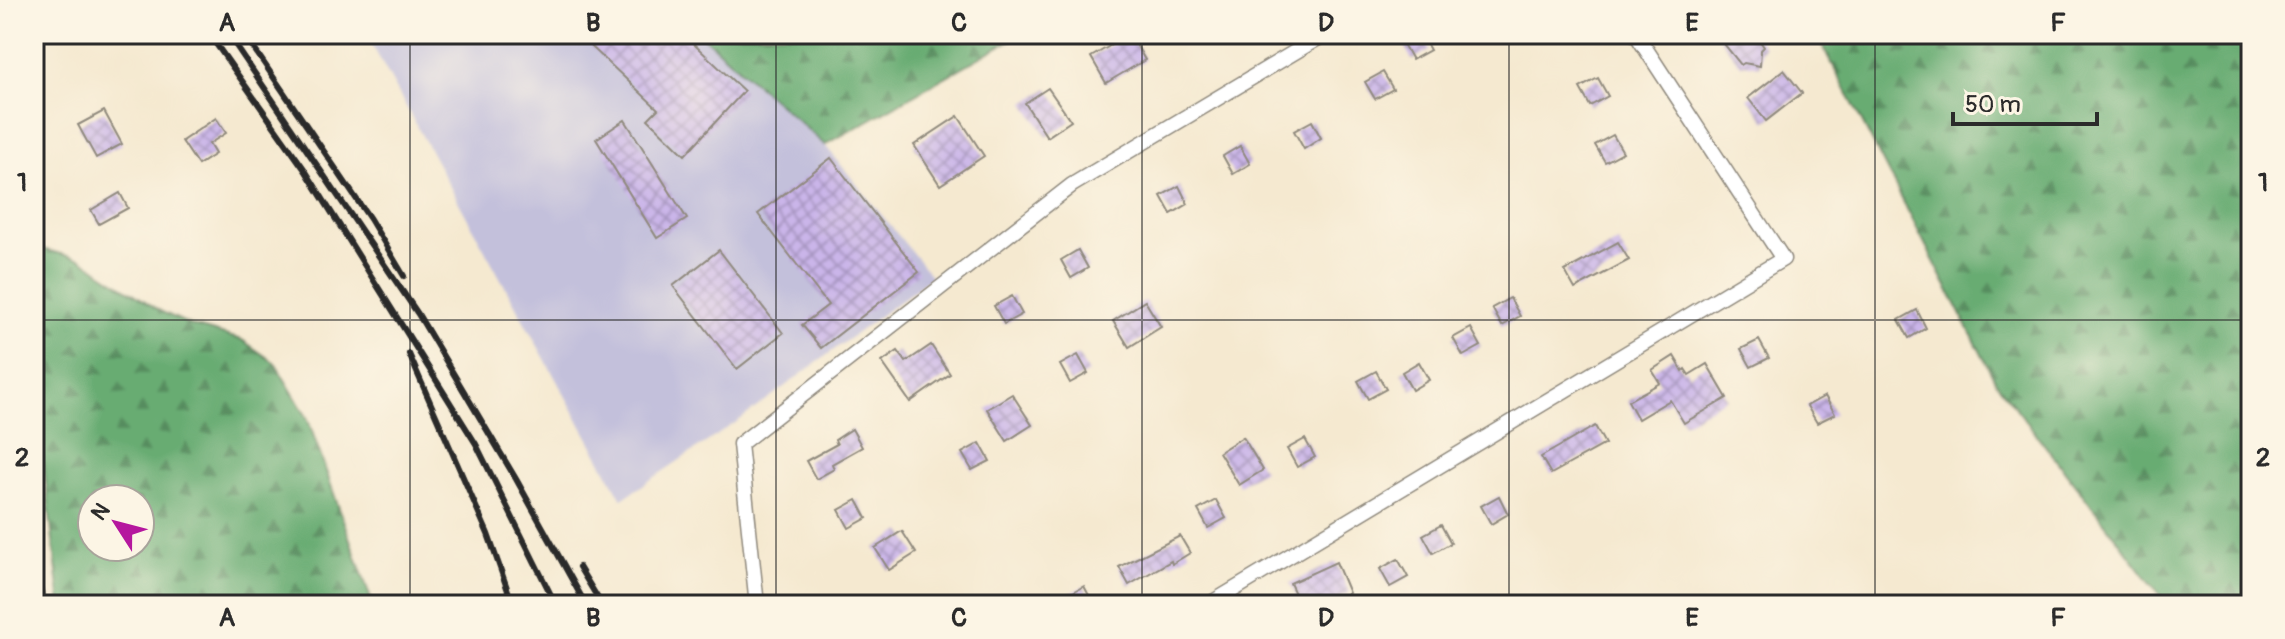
<svg xmlns="http://www.w3.org/2000/svg" width="2285" height="639" font-family="Pangolin,sans-serif">
	<style>
		.industrial { fill: #c3c0db }
		.forest { fill: url(#forest-firs); stroke: #4a6c4e; stroke-width: 2; fill-rule: evenodd }
		.building { fill: url(#building-cross-hatch) }
		.lines { fill: none; stroke-linecap: round; stroke-linejoin: round }
		.minor-casing { stroke: #908a7e; stroke-width: 17 }
		.tertiary-casing { stroke: #908a7e; stroke-width: 21 }
		.minor { stroke: #fff; stroke-width: 14 }
		.tertiary { stroke: #fff; stroke-width: 18 }
		.rail { stroke: #2b2b2b; stroke-width: 6 }
		.grid { fill: none; stroke: #2b2b2b; stroke-width: 2; stroke-opacity: 0.55 }
		.neatline { fill: none; stroke: #2b2b2b; stroke-width: 3 }
		.grid-label { font-size: 26px; text-anchor: middle; font-weight: bold; fill: #2b2b2b }
	</style>
	<defs>
		<pattern id="forest-firs" width="22" height="20" patternUnits="userSpaceOnUse" patternTransform="scale(2)"><rect width="22" height="20" fill="#68ac72"/><path d="M5 1l3.5 6h-7zM16 11l3.5 6h-7z" fill="#568c5e"/></pattern>
		<pattern id="building-cross-hatch" width="8" height="8" patternUnits="userSpaceOnUse" patternTransform="scale(2)"><rect width="8" height="8" fill="#cab5e9"/><path d="M0 0l8 8M0 8l8-8" fill="none" stroke="#a493bd"/></pattern>
	</defs>
	<rect width="100%" height="100%" fill="#fcf5e5"/>
	<filter id="ink" filterUnits="userSpaceOnUse"><feTurbulence type="fractalNoise" baseFrequency=".0125" numOctaves="2"/><feDisplacementMap in="SourceGraphic" scale="16" xChannelSelector="R" yChannelSelector="G"/><feConvolveMatrix kernelMatrix="1 2 1 2 8 2 1 2 1" color-interpolation-filters="sRGB"/></filter>
	<filter id="wash" filterUnits="userSpaceOnUse"><feTurbulence type="fractalNoise" baseFrequency=".006" numOctaves="4" result="noise"/><feDisplacementMap in="SourceGraphic" scale="32" xChannelSelector="R" yChannelSelector="G"/><feGaussianBlur stdDeviation="1.8" result="paint"/><feColorMatrix in="noise" values="0 0 0 0 0 0 0 0 0 0 0 0 0 0 0 0 0 1.4 0 .05"/><feComposite in="paint" operator="in"/></filter>
	<g filter="url(#wash)">
		<rect width="100%" height="100%" fill="#f5e9d0"/>
		<path class="industrial" d="M366 34H700L825 145 932 277 741 419 622 499Z"/>
		<g class="forest">
			<path d="M700 34H1021L825 145Z"/>
			<path d="M1817 34H2251V605H2168L1996 382Z"/>
			<path d="M34 247 81 259 162 312 190 325 242 340 275 363 307 417 373 605H61L43 460 34 408ZM92 499H140V547H92Z"/>
		</g>
		<g id="blocks">
			<g class="building">
				<path d="M578 34H683L744 91 685 155 648 119 658 109Z"/>
				<path d="M1130 34 1145 60 1106 83 1091 57Z"/>
				<path d="M1416 34H1421L1430 50 1412 60 1402 42Z"/>
				<path d="M1716 34H1755L1764 47 1761 50 1760 66 1744 63 1741 65Z"/>
				<path d="M1784 70 1802 93 1766 121 1748 98Z"/>
				<path d="M1383 72 1393 89 1375 99 1365 82Z"/>
				<path d="M1598 78 1608 96 1590 106 1580 88Z"/>
				<path d="M1048 88 1071 121 1047 137 1025 103Z"/>
				<path d="M104 111 122 144 96 158 78 125Z"/>
				<path d="M958 116 984 156 940 185 914 145Z"/>
				<path d="M216 118 226 133 209 144 215 154 198 165 182 141Z"/>
				<path d="M625 120 687 219 657 238 596 139Z"/>
				<path d="M1312 121 1321 138 1304 149 1294 131Z"/>
				<path d="M1613 135 1623 152 1605 162 1595 145Z"/>
				<path d="M1240 146 1250 164 1233 174 1223 156Z"/>
				<path d="M831 158 919 272 821 348 802 325 828 305 758 214Z"/>
				<path d="M1179 186 1188 204 1171 214 1161 196Z"/>
				<path d="M120 193 128 208 99 224 91 210Z"/>
				<path d="M1618 242 1629 260 1575 289 1565 271Z"/>
				<path d="M719 250 783 333 737 369 673 286Z"/>
				<path d="M1078 250 1088 268 1071 278 1061 260Z"/>
				<path d="M1012 296 1022 314 1004 324 994 306Z"/>
				<path d="M1510 298 1520 316 1502 326 1492 308Z"/>
				<path d="M1145 301 1161 327 1129 347 1113 321Z"/>
				<path d="M1917 310 1926 328 1909 338 1899 320Z"/>
				<path d="M1471 328 1481 346 1463 356 1453 338Z"/>
				<path d="M1759 340 1769 358 1751 367 1741 349Z"/>
				<path d="M931 345 950 374 910 402 882 362 898 351 906 362Z"/>
				<path d="M1078 355 1088 373 1070 383 1060 365Z"/>
				<path d="M1674 356 1683 371 1685 369 1689 375 1707 364 1727 398 1684 423 1670 400 1638 419 1628 401 1660 383 1652 370Z"/>
				<path d="M1419 362 1429 380 1412 390 1402 372Z"/>
				<path d="M1376 371 1386 389 1368 399 1358 381Z"/>
				<path d="M1012 394 1032 425 1007 441 987 409Z"/>
				<path d="M1825 396 1835 414 1817 423 1807 406Z"/>
				<path d="M1595 426 1605 444 1551 474 1541 457Z"/>
				<path d="M852 429 862 447 832 464 834 469 816 479 806 461 837 444 835 440Z"/>
				<path d="M1243 437 1263 470 1239 485 1219 452Z"/>
				<path d="M1305 439 1315 457 1297 467 1287 449Z"/>
				<path d="M980 443 990 461 972 470 962 453Z"/>
				<path d="M1499 496 1508 514 1491 524 1481 506Z"/>
				<path d="M857 500 867 518 849 528 839 510Z"/>
				<path d="M1216 500 1226 518 1208 528 1198 510Z"/>
				<path d="M1441 525 1451 543 1433 553 1423 535Z"/>
				<path d="M902 531 916 553 889 570 875 548Z"/>
				<path d="M1180 536 1190 553 1172 564 1171 561 1129 585 1119 567Z"/>
				<path d="M1398 559 1408 577 1390 587 1380 569Z"/>
				<path d="M1336 562 1349 593 1323 605H1300L1290 583Z"/>
				<path d="M1084 586 1094 605H1050Z"/>
			</g>
		</g>
	</g>
	<g filter="url(#ink)">
		<use href="#blocks" fill-opacity="0" stroke="#908a7e" stroke-width="2"/>
		<g class="lines">
			<defs>
				<g id="minor">
					<path d="M757 605 740 444 1072 185 1325 34"/>
					<path d="M1208 605 1783 259 1636 34"/>
				</g>
				<path id="tertiary" d="M34 593 37 605"/>
			</defs>
			<use href="#minor" class="minor-casing"/>
			<use href="#tertiary" class="tertiary-casing"/>
			<use href="#minor" class="minor"/>
			<use href="#tertiary" class="tertiary"/>
			<g class="rail">
				<path d="M209 34 305 170 476 444 556 605"/>
				<path d="M228 34 418 314 516 479 586 605"/>
				<path d="M244 34 370 219 404 276"/>
				<path d="M409 354 488 534 513 605"/>
				<path d="M579 567 602 605"/>
			</g>
		</g>
	</g>
	<path class="grid" d="M410 34V605M776 34V605M1142 34V605M1509 34V605M1875 34V605M34 320H2251"/>
	<rect width="2285" height="639" fill="none" stroke="#fcf5e5" stroke-width="88"/>
	<g transform="translate(116 523) rotate(306)"><circle r="38" fill="#fcf5e5" stroke="#a8a49b" stroke-width="2"/>
	<path d="M0-6L14 30L0 20L-14 30Z" fill="#b5179e"/>
	<text y="-12" font-size="22" font-weight="bold" text-anchor="middle" fill="#2b2b2b">N</text>
	</g>
	<path d="M1953 112v12h144v-12" fill="none" stroke="#2b2b2b" stroke-width="4"/>
	<text x="1965" y="112" font-size="24" fill="#2b2b2b" stroke="#fcf5e5" stroke-width="6" paint-order="stroke">50 m</text>
	<rect x="44" y="44" width="2197" height="551" class="neatline"/>
	<g class="grid-label">
		<text x="227" y="31">A</text>
		<text x="593" y="31">B</text>
		<text x="959" y="31">C</text>
		<text x="1326" y="31">D</text>
		<text x="1692" y="31">E</text>
		<text x="2058" y="31">F</text>
		<text x="22" y="191">1</text>
		<text x="2263" y="191">1</text>
		<text x="22" y="466">2</text>
		<text x="2263" y="466">2</text>
		<text x="227" y="626">A</text>
		<text x="593" y="626">B</text>
		<text x="959" y="626">C</text>
		<text x="1326" y="626">D</text>
		<text x="1692" y="626">E</text>
		<text x="2058" y="626">F</text>
	</g>
</svg>
